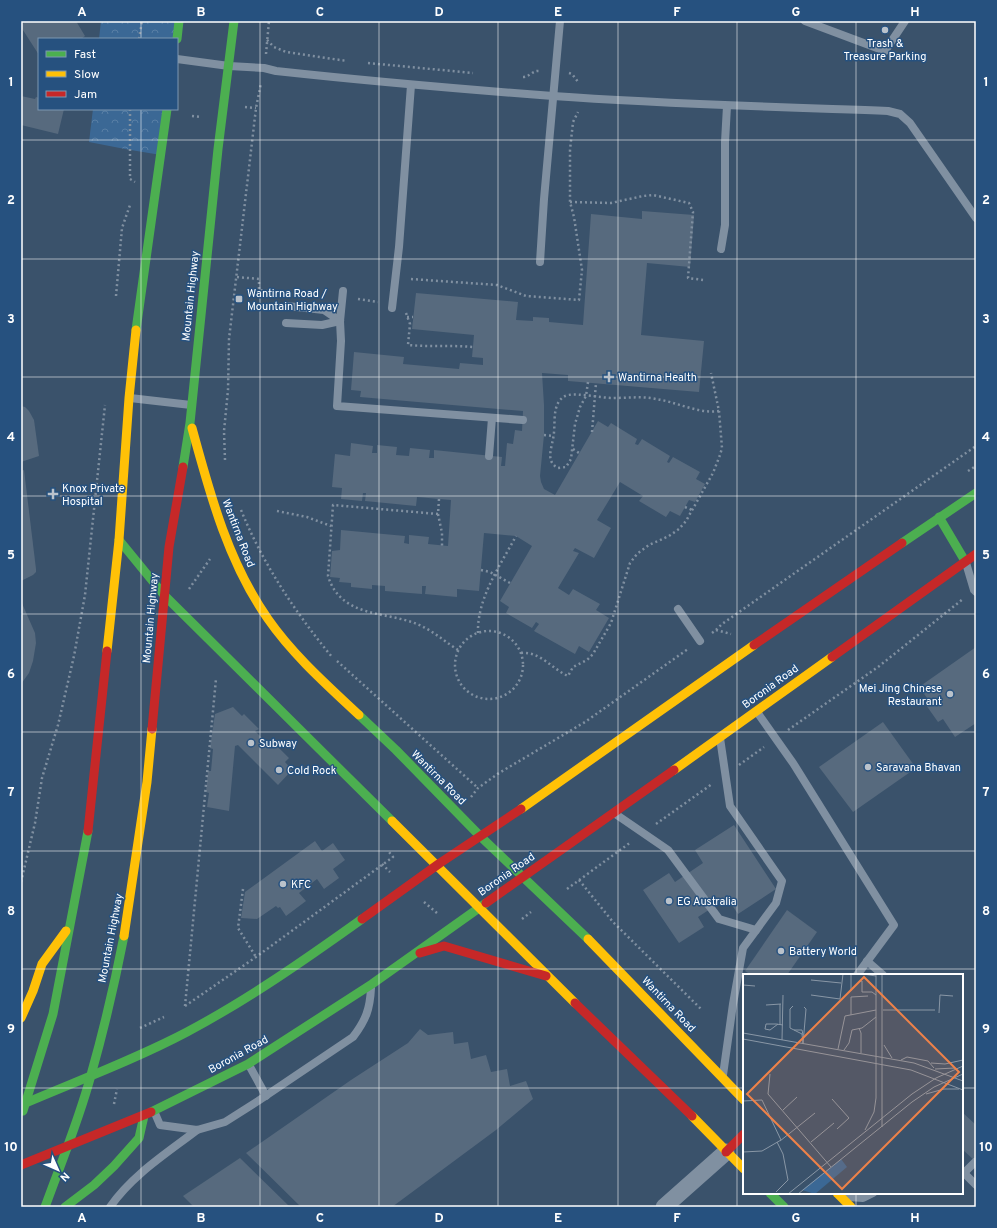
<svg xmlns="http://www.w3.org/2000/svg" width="997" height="1228" font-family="Overpass,sans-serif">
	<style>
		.forest { fill: url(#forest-crowns) }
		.building { fill: #576a7e }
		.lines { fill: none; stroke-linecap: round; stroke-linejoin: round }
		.path { stroke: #8090a1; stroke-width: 2.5; stroke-dasharray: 2 3; stroke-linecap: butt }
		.lane { stroke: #8090a1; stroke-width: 8 }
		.street { stroke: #8090a1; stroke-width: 17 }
		.fast { stroke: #4caf50; stroke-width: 9 }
		.slow { stroke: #ffc107; stroke-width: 9 }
		.jam { stroke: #c62828; stroke-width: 9 }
		.grid { fill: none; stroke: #fff; stroke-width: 1; stroke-opacity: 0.55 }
		.poi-dot { fill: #bac2cb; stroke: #26517f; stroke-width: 1.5 }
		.labels { text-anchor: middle; stroke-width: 3; stroke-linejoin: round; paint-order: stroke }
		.poi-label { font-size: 11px; fill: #fff; stroke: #26517f; text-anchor: start }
		.street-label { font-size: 11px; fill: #fff; stroke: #26517f }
		.inset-road { fill: none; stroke: #8997a6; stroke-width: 1 }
		.view { fill: #ee8249; fill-opacity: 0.15; stroke: #ee8249; stroke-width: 2 }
		.inset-edge { fill: none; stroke: #fff; stroke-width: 2 }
		.neatline { fill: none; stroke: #fff; stroke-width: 1.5 }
		.grid-label { font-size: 13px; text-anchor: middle; font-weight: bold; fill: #fff }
	</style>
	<defs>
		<pattern id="forest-crowns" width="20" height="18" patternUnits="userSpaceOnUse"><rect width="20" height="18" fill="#3b6895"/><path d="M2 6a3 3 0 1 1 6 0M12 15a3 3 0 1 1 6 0" fill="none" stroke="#587fa5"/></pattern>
	</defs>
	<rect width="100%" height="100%" fill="#3a526b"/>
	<g class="forest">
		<path d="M101 21H179L177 39H99Z"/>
		<path d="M93 109H167L161 155 125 149 89 142Z"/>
	</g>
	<g class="building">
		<path d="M26 21H76L85 36 81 39H39V55L21 27V25Z"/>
		<path d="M21 96 35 99 36 97 39 98V109H64L58 134 21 125Z"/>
		<path d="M642 211 694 215 690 267 647 263 641 335 704 341 699 392 568 381V375L542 373 544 405V435L540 476 541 482 544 489 555 495 598 421 608 427 611 423 637 439 635 444 638 445 642 439 670 456 667 462 669 463 673 457 700 472 696 479 705 484 695 502 689 500 680 516 670 511 666 517 639 501 643 496 620 482 597 520 611 528 594 558 575 548 573 551 579 553 558 588 569 595 573 589 600 604 596 610 609 618 589 652 579 646 575 654 534 631 539 624 536 622 532 628 506 613 509 607 500 601 532 546 516 536 484 533 479 591 457 589V597L425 594 426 586H422V594L385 591V586L372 585V589L351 587V583L339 582 340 578 330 577 332 551 340 550 341 530 405 536 404 543 409 544V535L429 537 428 544 448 546 451 500 417 497 416 506 365 501 366 493H363L362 501 341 499 342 488 332 487 335 454 350 456 351 443 373 446 372 453H377V445L397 447 396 455 409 456 410 448 430 450 429 458H434V450L502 457 501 466H505L507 443 513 444 515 430 522 431 523 411 360 397 361 391 351 390 354 352 404 357 403 364 459 369 460 363 483 365V358L472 357 474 335 412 329 416 293 518 302 516 320 533 321V317L549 318V322L583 325 591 214 642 219Z"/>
		<path d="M21 406 25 407 29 411 34 420 39 456 21 462Z"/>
		<path d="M24 470 36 569V572L33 575 21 581V471Z"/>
		<path d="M21 601 35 633 36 643 33 661 29 673 21 684Z"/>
		<path d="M976 647V723L955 737 943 719 938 722 926 705 930 702 919 687Z"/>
		<path d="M233 707 242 716 244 714 259 729 255 731 271 747 275 744 289 758 285 762 292 770 278 785 238 745 235 746 229 811 207 807 209 793 206 792 208 771H211L213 749 210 748 215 714Z"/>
		<path d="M883 722 916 768 853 812 819 767Z"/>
		<path d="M734 825 776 889 738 914 727 898 698 917 704 927 679 943 643 890 669 873 675 882 703 863 695 850Z"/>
		<path d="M315 841 322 851 333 843 345 860 333 869 339 878 324 889 317 879 299 893 306 901 286 916 280 907 278 908 276 906 257 919 241 918 245 892Z"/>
		<path d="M787 910 817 932 787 975H751L745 971Z"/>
		<path d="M420 1029 428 1035 453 1032 454 1044 468 1042 471 1059 486 1055 491 1072 507 1069 510 1086 526 1081 533 1099 496 1130 392 1207H301L246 1153 351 1080 408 1043Z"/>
		<path d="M962 1112 976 1125V1162L962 1149Z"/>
		<path d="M240 1158 290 1207H194L183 1196Z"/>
	</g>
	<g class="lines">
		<g class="path">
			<path d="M139 39 142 21"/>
			<path d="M267 40 274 47 286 52 347 61"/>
			<path d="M266 54 269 21"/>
			<path d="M368 63 473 73"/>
			<path d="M569 73 572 74 579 83"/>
			<path d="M523 77C530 77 532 70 540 71"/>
			<path d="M245 107 256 108"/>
			<path d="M130 109V179L135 182"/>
			<path d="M192 116 201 117"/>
			<path d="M570 202 611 203 643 196 653 195 689 203 693 212 688 278 703 280"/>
			<path d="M237 277 259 279V290L279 293"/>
			<path d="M411 279 497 285 526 296 579 300 582 270 574 217 570 202V150L573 122 578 112"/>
			<path d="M116 296 122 228 130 205"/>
			<path d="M358 299 378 302"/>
			<path d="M406 313 410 324 408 345C430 347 452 345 473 347"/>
			<path d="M407 317H413"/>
			<path d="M588 382 586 396 580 407 575 424 571 459 566 467 558 468C546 462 551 450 553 439 556 426 552 410 560 400 562 398 564 396 568 395 579 393 601 398 613 398 628 398 642 396 656 399 677 402 698 414 719 411L711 373"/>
			<path d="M592 432 596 383"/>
			<path d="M544 435 554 436"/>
			<path d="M573 449 579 453"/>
			<path d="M225 460 224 431 228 390 229 339 256 108 261 83"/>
			<path d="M968 471 976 466"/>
			<path d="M439 499 438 514 442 533V546"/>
			<path d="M685 507 692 510"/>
			<path d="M241 510C263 564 295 612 332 657"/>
			<path d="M277 511 307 517 331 526"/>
			<path d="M438 514 333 505 328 576C341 618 385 611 417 624 432 630 444 641 458 650"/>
			<path d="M481 570 490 572 510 583"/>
			<path d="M189 589 210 559"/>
			<path d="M716 630 722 624 976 446"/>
			<circle cx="489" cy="665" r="34"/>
			<path d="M478 633C477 598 500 566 516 536"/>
			<path d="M712 633 716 630 731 634"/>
			<path d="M521 653C540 651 552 669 568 676L573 667 587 660 593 654 611 623 630 563 637 554 649 545 669 536 679 529 686 521 713 473 720 455 722 448 719 411"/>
			<path d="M337 661 478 788"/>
			<path d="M788 730 878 667 963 599"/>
			<path d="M739 765 764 747"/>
			<path d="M471 797 478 788 499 773 585 722 688 649"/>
			<path d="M656 824 712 784"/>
			<path d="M382 864 390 872"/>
			<path d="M579 880 613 922 702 1010"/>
			<path d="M21 882 35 823 42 778 58 725 74 656 85 595 105 405"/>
			<path d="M243 889 238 928 256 957"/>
			<path d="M567 889 631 842"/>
			<path d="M424 902 437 913"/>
			<path d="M522 919 531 912"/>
			<path d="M185 1006 256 957 393 857 389 852"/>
			<path d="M185 1006 216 679"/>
			<path d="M140 1028 164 1017"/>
			<path d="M114 1104 117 1089"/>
		</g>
		<g class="lane">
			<path d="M805 21 885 51 905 21"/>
			<path d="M177 59 229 66 264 68 276 71C368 81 460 89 553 96 664 104 776 107 888 111L900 114 910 123 976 218"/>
			<path d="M721 249 725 225V142L727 106"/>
			<path d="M540 262 544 199 560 21"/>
			<path d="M343 291 340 321 341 341 337 406 523 420"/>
			<path d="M287 306 324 310 340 321"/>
			<path d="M392 308 399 247 411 85"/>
			<path d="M286 323 322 325 340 321"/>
			<path d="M130 398 191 405"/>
			<path d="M489 456 492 418"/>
			<path d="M966 563 974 590 976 592"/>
			<path d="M678 609 700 641"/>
			<path d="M757 712 793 763 894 925 857 975"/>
			<path d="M720 738 730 806 782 881 776 903 743 948 733 1004 723 1075"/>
			<path d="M614 813 668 850 719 919 756 930"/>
			<path d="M867 961 883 975"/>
			<path d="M249 1065 266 1096"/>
			<path d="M154 1111 160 1125 197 1130 225 1122 258 1101 353 1037C366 1020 370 1009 371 988"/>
			<path d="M962 1171 976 1185"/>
			<path d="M964 1173 975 1162"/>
			<path d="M848 1197 863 1198 873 1193"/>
			<path d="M110 1207C132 1175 167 1153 197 1130"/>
		</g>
		<path class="street" d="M664 1207 726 1152"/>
		<g class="fast">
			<path d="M177 39 179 21"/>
			<path d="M136 330 167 109"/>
			<path d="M183 467 190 423 218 149 234 21"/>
			<path d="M939 517 965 561"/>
			<path d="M119 540 164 595 392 821"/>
			<path d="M902 543 976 493"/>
			<path d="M359 715 396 750 480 836 588 939"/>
			<path d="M21 1105C77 1081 134 1060 187 1032 249 999 306 959 362 919"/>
			<path d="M23 1111 53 1014 88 831"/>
			<path d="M151 1112 248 1064 372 984 486 903"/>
			<path d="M770 1193 784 1207"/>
			<path d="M45 1207C61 1163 79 1120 91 1075 104 1029 115 982 124 936"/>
			<path d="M65 1207 94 1185 114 1166 139 1138 144 1116"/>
		</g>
		<g class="slow">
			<path d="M192 428C210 494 228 562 268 619 293 655 327 685 359 715"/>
			<path d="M107 651 119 540 129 398 136 330"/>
			<path d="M674 770 832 657"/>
			<path d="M521 809 754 645"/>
			<path d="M392 821 575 1003"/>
			<path d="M124 936 147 782 152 729"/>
			<path d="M588 939 744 1100"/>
			<path d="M21 1018 33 991 42 964 66 931"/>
			<path d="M692 1116 744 1169"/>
			<path d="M837 1193 851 1207"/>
		</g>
		<g class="jam">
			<path d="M754 645 902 543"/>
			<path d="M832 657 976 554"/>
			<path d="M152 729 169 547 183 467"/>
			<path d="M88 831 107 651"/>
			<path d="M486 903 674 770"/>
			<path d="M362 919 440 863 521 809"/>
			<path d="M420 953 444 946 546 976"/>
			<path d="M575 1003 692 1116"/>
			<path d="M726 1152 744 1134"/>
			<path d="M21 1165 151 1112"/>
		</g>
	</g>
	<path class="grid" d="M141 21V39M260 21V1207M379 21V1207M498 21V1207M618 21V1207M737 21V1207M856 21V975M141 109V1207M21 140H976M21 259H976M21 377H976M21 496H976M21 614H976M21 732H976M21 851H976M21 969H976M21 1088H744M962 1088H976M856 1193V1207"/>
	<g class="poi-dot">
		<circle cx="885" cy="30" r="4"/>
		<rect x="235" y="295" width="8" height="8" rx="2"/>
		<path d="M607 371h4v4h4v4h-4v4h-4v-4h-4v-4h4z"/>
		<path d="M51 488h4v4h4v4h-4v4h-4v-4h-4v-4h4z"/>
		<circle cx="950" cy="694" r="4"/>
		<circle cx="251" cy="743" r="4"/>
		<circle cx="868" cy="767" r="4"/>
		<circle cx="279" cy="770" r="4"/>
		<circle cx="283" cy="884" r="4"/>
		<circle cx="669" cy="901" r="4"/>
		<circle cx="781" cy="951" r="4"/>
	</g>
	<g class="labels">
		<g class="poi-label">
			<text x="885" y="47" text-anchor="middle">Trash &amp;<tspan x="885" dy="13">Treasure Parking</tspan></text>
			<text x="247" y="297">Wantirna Road /<tspan x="247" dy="13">Mountain Highway</tspan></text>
			<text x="618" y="381">Wantirna Health</text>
			<text x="62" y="492">Knox Private<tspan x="62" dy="13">Hospital</tspan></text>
			<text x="942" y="692" text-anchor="end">Mei Jing Chinese<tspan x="942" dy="13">Restaurant</tspan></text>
			<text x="259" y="747">Subway</text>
			<text x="876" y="771">Saravana Bhavan</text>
			<text x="287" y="774">Cold Rock</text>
			<text x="291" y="888">KFC</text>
			<text x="677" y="905">EG Australia</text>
			<text x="789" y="955">Battery World</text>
		</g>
		<g class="street-label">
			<text transform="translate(190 296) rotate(-84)" y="4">Mountain Highway</text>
			<text transform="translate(239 533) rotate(69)" y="4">Wantirna Road</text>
			<text transform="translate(150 618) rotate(-85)" y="4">Mountain Highway</text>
			<text transform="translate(770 686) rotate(-36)" y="4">Boronia Road</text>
			<text transform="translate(439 777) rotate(45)" y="4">Wantirna Road</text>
			<text transform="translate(506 874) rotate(-35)" y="4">Boronia Road</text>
			<text transform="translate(110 938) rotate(-79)" y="4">Mountain Highway</text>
			<text transform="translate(669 1004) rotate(46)" y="4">Wantirna Road</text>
			<text transform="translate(238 1054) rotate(-29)" y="4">Boronia Road</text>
		</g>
	</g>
	<g transform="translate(743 974)">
		<rect width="220" height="220" fill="#3a526b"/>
		<path d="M98 185 104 193 72 220 59 216Z" fill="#3b6895"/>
		<path class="inset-road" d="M120 0 133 2M139 0V153M68 6 98 9M117 7H119V18H129L133 21M0 11 12 12M108 17V0M68 21 97 25 100 0M37 30V51M23 31 38 30M50 32 47 35V54L59 60 60 70M140 36H192M196 39 197 21 210 22M108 41V23L125 22M35 50 27 56 22 55 23 50H33L40 51M116 54 118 59V79M51 56H59L60 61M0 59 171 89 220 107M0 65 168 96 220 116M39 66 40 21M60 70 63 35 61 33M141 71 149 84M95 75 102 42 133 36M101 76 106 69 109 56 119 54 133 43M158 86 164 83 185 87 191 94M188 89 202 90 220 86M192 95 212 94M27 100 25 120 88 193M183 120 201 115H216M89 125 106 144 94 155M0 127 19 126 38 166 19 177 0 178M40 136 54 123M122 156 131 138 133 124V0M37 167 72 139M68 168 91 149M33 218 45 206 40 180 34 168M45 220 169 120 193 104 220 92M55 220 169 128 191 113 220 100"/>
		<path class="view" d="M121 3 216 98 99 215 4 120Z"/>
		<rect width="220" height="220" class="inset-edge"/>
	</g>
	<rect width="997" height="1228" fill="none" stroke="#26517f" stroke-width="44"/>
	<rect x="38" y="38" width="140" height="72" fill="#26517f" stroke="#7d97b2"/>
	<rect x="46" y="51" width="20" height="6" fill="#4caf50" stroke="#7d97b2"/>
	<text x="74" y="58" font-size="12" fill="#ffffff">Fast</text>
	<rect x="46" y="71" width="20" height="6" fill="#ffc107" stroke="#7d97b2"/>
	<text x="74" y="78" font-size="12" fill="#ffffff">Slow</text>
	<rect x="46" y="91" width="20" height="6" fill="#c62828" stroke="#7d97b2"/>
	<text x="74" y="98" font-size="12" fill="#ffffff">Jam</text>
	<g transform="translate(58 1170) rotate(135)" stroke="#26517f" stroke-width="3" paint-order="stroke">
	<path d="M0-3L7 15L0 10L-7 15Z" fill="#ffffff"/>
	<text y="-6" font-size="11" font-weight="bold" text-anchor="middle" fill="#ffffff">N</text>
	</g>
	<rect x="22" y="22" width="953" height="1184" class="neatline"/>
	<g class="grid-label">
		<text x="82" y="16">A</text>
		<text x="201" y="16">B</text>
		<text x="320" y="16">C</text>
		<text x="439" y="16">D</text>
		<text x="558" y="16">E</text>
		<text x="677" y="16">F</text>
		<text x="796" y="16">G</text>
		<text x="915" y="16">H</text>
		<text x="11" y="86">1</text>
		<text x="986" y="86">1</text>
		<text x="11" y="204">2</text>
		<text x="986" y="204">2</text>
		<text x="11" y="323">3</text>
		<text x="986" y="323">3</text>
		<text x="11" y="441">4</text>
		<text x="986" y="441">4</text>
		<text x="11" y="559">5</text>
		<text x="986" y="559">5</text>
		<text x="11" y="678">6</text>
		<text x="986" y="678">6</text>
		<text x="11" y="796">7</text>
		<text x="986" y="796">7</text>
		<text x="11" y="915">8</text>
		<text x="986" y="915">8</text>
		<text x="11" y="1033">9</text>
		<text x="986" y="1033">9</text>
		<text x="11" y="1151">10</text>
		<text x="986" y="1151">10</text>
		<text x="82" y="1222">A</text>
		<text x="201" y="1222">B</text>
		<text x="320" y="1222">C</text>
		<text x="439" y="1222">D</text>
		<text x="558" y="1222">E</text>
		<text x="677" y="1222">F</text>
		<text x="796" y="1222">G</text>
		<text x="915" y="1222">H</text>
	</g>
</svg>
